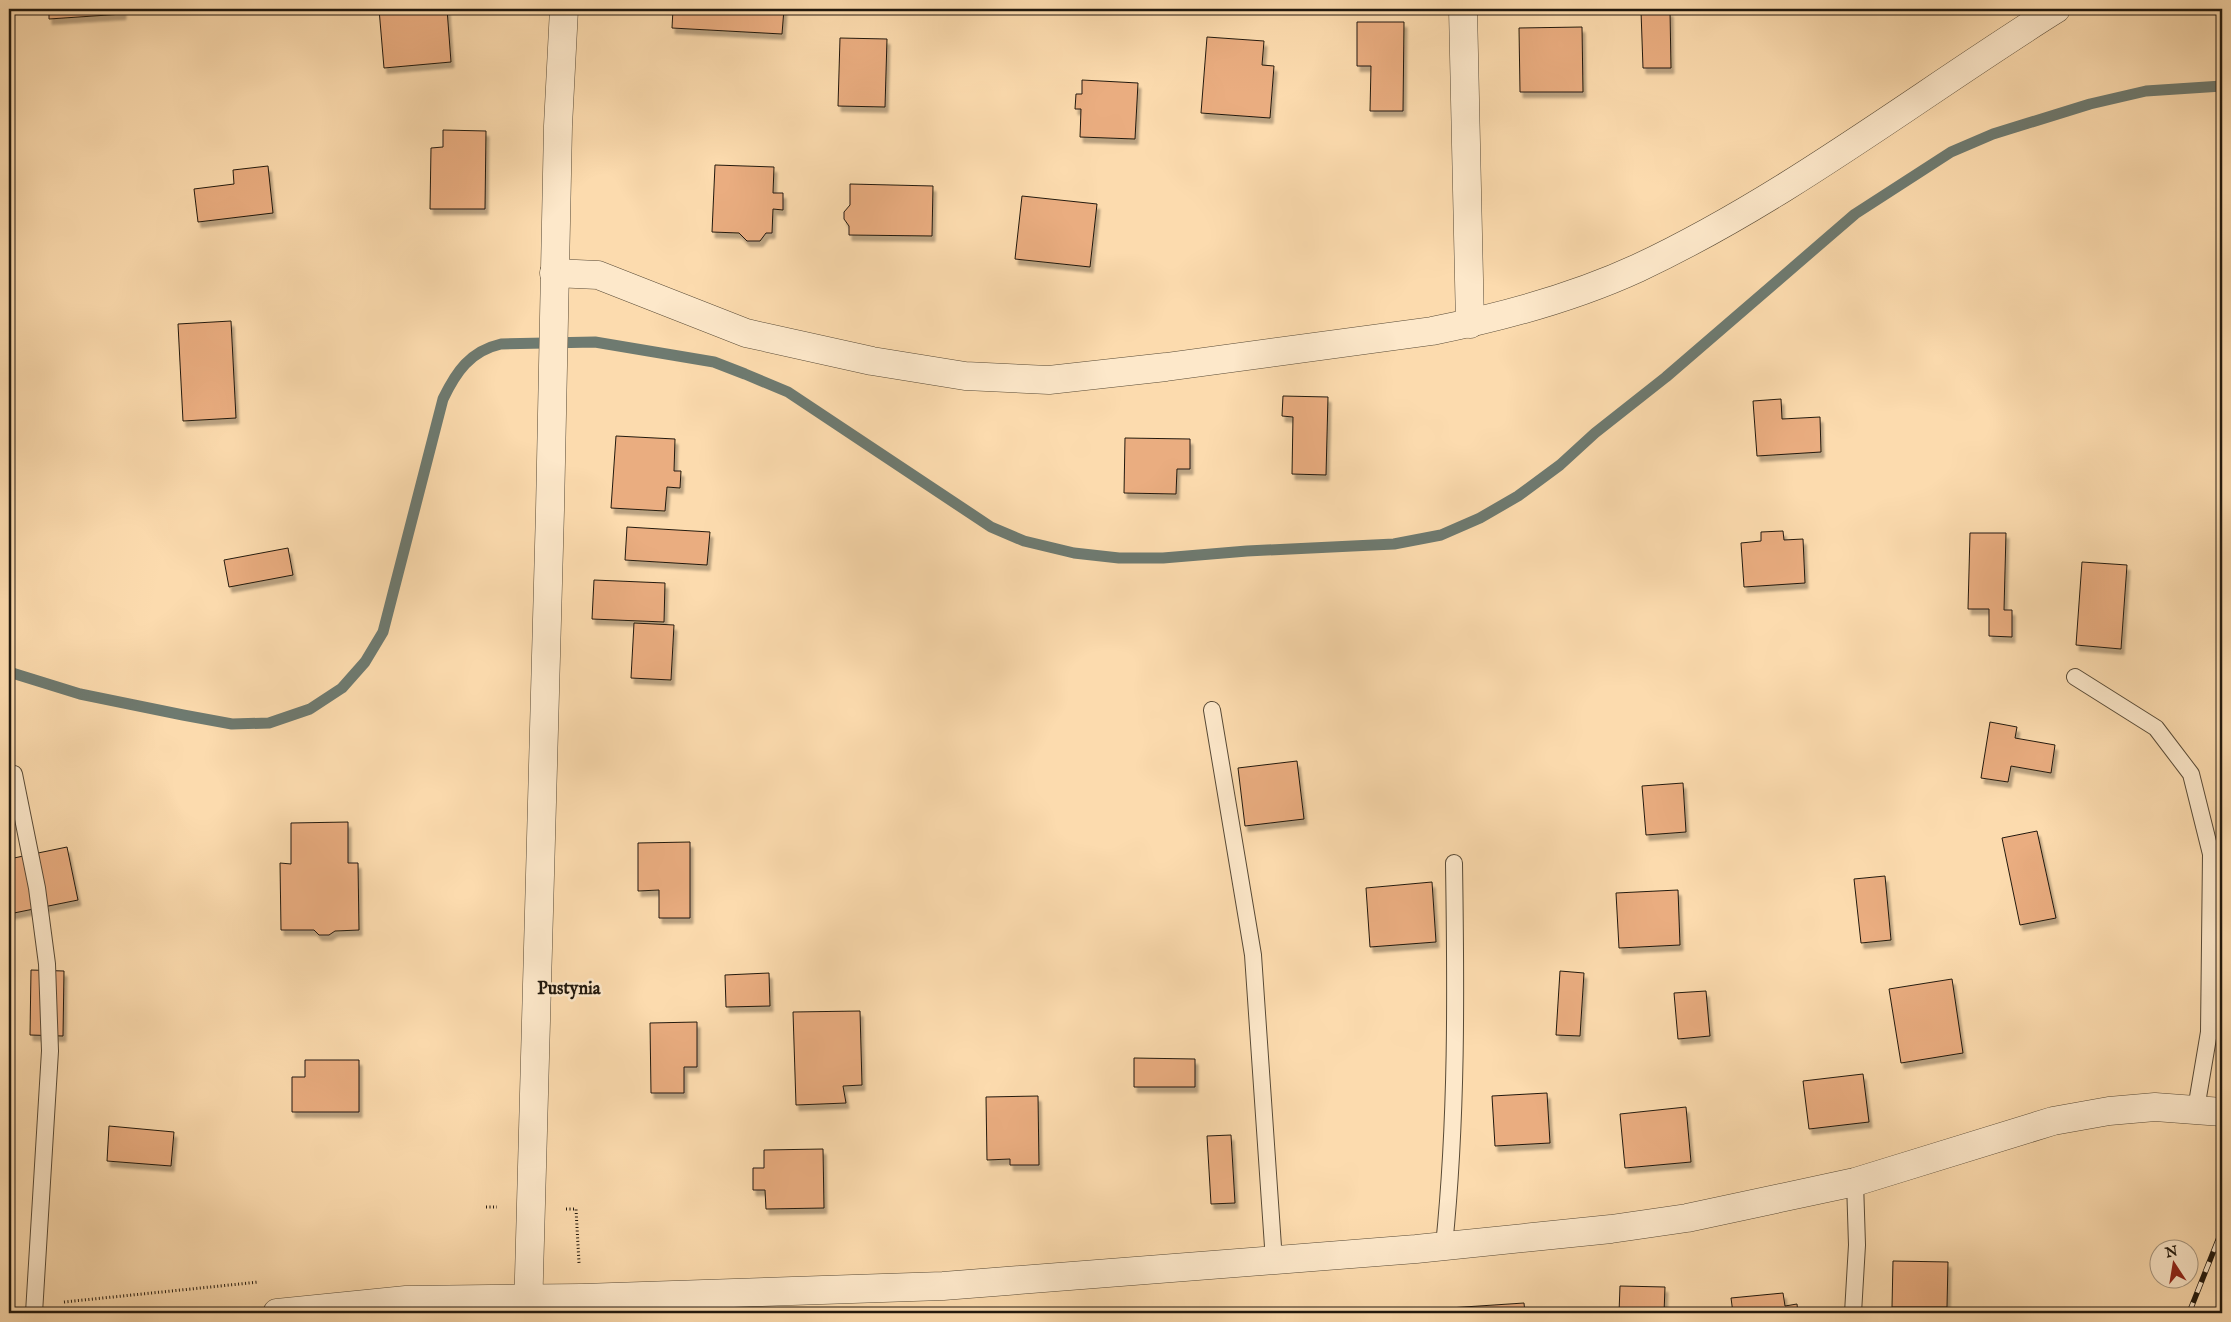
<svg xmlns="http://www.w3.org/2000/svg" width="2231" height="1322" font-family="'IM FELL English',serif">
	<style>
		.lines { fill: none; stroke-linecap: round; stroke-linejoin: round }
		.stream { stroke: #6e7a70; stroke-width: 11 }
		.building { fill: #eaad80; stroke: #22190e; filter: url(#shadow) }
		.service-casing { stroke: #584a36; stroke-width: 18 }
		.minor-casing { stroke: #584a36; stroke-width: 29 }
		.tertiary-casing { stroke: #584a36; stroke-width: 29 }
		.path { stroke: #22190e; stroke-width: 3; stroke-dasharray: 1 2.5; stroke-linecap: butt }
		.service { stroke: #fde8ca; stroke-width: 16 }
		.minor { stroke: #fde8ca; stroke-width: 28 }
		.tertiary { stroke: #fde8ca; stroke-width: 28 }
		.rail-casing { stroke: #22190e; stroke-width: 5.5 }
		.rail { stroke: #fde8ca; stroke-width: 4; stroke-dasharray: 11; stroke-linecap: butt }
		.labels { text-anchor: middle; stroke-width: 5; stroke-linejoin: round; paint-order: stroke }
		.quarter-label { font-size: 18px; font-weight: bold; fill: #22190e; stroke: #fde8ca }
	</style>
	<defs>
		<filter id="shadow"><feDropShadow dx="3" dy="5.5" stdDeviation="1" flood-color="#0004"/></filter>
	</defs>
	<rect width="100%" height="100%" fill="#fcdbae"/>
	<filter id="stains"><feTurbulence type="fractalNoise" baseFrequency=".004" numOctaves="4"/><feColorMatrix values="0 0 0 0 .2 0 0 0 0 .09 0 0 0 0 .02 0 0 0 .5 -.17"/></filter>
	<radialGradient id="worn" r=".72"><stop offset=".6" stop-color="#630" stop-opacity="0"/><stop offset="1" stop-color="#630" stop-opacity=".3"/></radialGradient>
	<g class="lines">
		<path class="stream" d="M9 672 80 694 183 715 232 724 269 723 310 709 342 688 365 662 383 632 443 399C456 372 470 351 501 344L595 342 714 362 745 374 788 392 991 527 1024 541 1074 553 1119 558H1163L1247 551 1394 544 1441 535 1480 518 1518 496 1560 465 1595 433 1666 377 1855 214 1951 152 1993 134 2090 104 2146 91 2222 86"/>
	</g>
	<g class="building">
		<path d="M49 9H123V14L49 19Z"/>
		<path d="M379 9H447L451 62 384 68Z"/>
		<path d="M673 9H784L782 34 672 28Z"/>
		<path d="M1641 11H1670L1671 68H1643Z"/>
		<path d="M1357 22H1404L1403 111H1370L1371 66H1357Z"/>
		<path d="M1582 27 1583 92H1520L1519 28Z"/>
		<path d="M1207 37 1264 41 1262 65 1274 66 1270 118 1201 113Z"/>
		<path d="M840 38 887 39 885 107 838 106Z"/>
		<path d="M1082 80 1138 83 1135 139 1080 137 1081 109H1075L1076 94H1082Z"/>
		<path d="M443 130 486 131 485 209H430L431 148 443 147Z"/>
		<path d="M715 165 774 167 773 193H783V210L773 209 772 233H766L760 241H747L739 233 712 232Z"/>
		<path d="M268 166 273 213 198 222 194 189 234 184 233 170Z"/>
		<path d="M850 184 933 186 932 236 849 235V226L844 219V212L850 205Z"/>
		<path d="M1022 196 1097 204 1090 267 1015 259Z"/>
		<path d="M231 321 236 418 183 421 178 324Z"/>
		<path d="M1283 396 1328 397 1326 475 1292 474 1293 417 1282 416Z"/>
		<path d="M1781 399 1782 419 1820 417 1821 452 1757 456 1753 401Z"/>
		<path d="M616 436 675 439 674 471H681L680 488 667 487 665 511 611 508Z"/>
		<path d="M1125 438 1190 439V469H1177L1176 494 1124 493Z"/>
		<path d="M627 527 710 532 707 565 625 560Z"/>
		<path d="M1783 531 1784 540 1803 539 1805 583 1744 587 1741 543 1761 541V532Z"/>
		<path d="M1970 533H2006L2004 610H2012V637L1989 636V609H1968Z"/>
		<path d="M288 548 293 575 229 587 224 560Z"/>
		<path d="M2082 562 2127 565 2121 649 2076 645Z"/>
		<path d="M594 580 665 583 664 622 592 619Z"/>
		<path d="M634 623 674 625 671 680 631 678Z"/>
		<path d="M1990 722 2017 727 2015 738 2055 745 2051 773 2011 766 2008 782 1981 778Z"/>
		<path d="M1297 761 1304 819 1245 826 1238 768Z"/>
		<path d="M1683 783 1686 832 1646 835 1642 786Z"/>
		<path d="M348 822V863H358L359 930 335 931 329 935H319L314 930H281L280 863 291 864V823Z"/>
		<path d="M2037 831 2056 918 2020 925 2002 838Z"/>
		<path d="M690 842V918H659V890L638 891V843Z"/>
		<path d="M67 847 78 900 9 914V859Z"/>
		<path d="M1885 876 1891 940 1861 943 1854 879Z"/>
		<path d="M1432 882 1436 942 1370 947 1366 888Z"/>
		<path d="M1678 890 1680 945 1619 948 1616 893Z"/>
		<path d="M31 970 64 971 63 1036 30 1035Z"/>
		<path d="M1560 971 1584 973 1580 1036 1556 1035Z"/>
		<path d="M769 973 770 1006 726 1007 725 975Z"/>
		<path d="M1952 979 1963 1053 1901 1063 1889 989Z"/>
		<path d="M1706 991 1710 1036 1678 1039 1674 993Z"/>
		<path d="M860 1011 862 1085 843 1086 846 1103 796 1105 793 1012Z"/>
		<path d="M697 1022V1067H684V1093H651L650 1023Z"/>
		<path d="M1134 1058 1195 1059V1087H1134Z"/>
		<path d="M305 1060H359V1112H292V1077H305Z"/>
		<path d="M1863 1074 1869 1122 1809 1129 1803 1081Z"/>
		<path d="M1547 1093 1550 1143 1495 1146 1492 1096Z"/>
		<path d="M1038 1096 1039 1165H1010V1159L987 1160 986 1097Z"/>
		<path d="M1686 1107 1691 1162 1625 1168 1620 1114Z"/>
		<path d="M109 1126 174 1132 171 1166 107 1161Z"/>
		<path d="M1231 1135 1235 1203 1211 1204 1207 1136Z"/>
		<path d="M823 1149 824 1208 766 1209 765 1190H753V1168H764V1150Z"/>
		<path d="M1893 1261 1948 1262 1947 1307H1892Z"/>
		<path d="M1620 1286 1665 1287 1664 1313H1619Z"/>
		<path d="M1783 1293 1785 1306 1797 1304 1798 1313H1733L1731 1298Z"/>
		<path d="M1524 1303 1525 1313H1449V1308Z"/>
	</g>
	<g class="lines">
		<defs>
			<g id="service">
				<path d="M2075 677 2156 728 2191 774 2211 854 2209 1032 2196 1109"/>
				<path d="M1212 710 1253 955 1274 1261"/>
				<path d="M14 774 37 888 47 964 50 1051 34 1313"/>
				<path d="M1444 1246C1457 1119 1456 991 1454 863"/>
				<path d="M1853 1313 1857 1245 1855 1182"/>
			</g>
			<g id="minor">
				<path d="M1463 9 1470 324"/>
				<path d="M554 273 598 275 746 333 872 361 965 376 1049 380 1166 367 1432 331C1502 317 1573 298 1638 268 1787 198 1917 96 2056 9"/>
				<path d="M277 1313 406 1300 582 1298 943 1286 1416 1249 1611 1229 1687 1218 1855 1182 2053 1121 2109 1111 2155 1107 2222 1112"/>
			</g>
			<path id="tertiary" d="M528 1313 550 510 558 126 564 9"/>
		</defs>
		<use href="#service" class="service-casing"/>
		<use href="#minor" class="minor-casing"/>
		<use href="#tertiary" class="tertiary-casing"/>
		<g class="path">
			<path d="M486 1207H497"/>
			<path d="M566 1209H576L579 1263"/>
			<path d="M64 1302 259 1282"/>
		</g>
		<use href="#service" class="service"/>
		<use href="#minor" class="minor"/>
		<use href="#tertiary" class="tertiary"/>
		<defs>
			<path id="rail" d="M2189 1313 2222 1230"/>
		</defs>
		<use href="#rail" class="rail-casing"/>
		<use href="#rail" class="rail"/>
	</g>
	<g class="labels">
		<g class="quarter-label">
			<text x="569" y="994">Pustynia</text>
		</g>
	</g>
	<rect width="2231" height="1322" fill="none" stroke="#fcdbae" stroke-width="30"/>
	<rect x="10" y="10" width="2211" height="1302" fill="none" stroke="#22190e" stroke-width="2.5"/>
	<rect x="15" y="15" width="2201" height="1292" fill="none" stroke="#22190e"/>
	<g transform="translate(2174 1264) rotate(348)"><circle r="24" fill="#fde8ca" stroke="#a5957f"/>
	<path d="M0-4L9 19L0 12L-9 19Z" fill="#8f2418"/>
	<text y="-8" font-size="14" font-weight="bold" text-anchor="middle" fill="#22190e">N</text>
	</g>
	<rect width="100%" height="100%" filter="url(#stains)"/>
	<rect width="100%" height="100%" fill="url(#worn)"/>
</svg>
